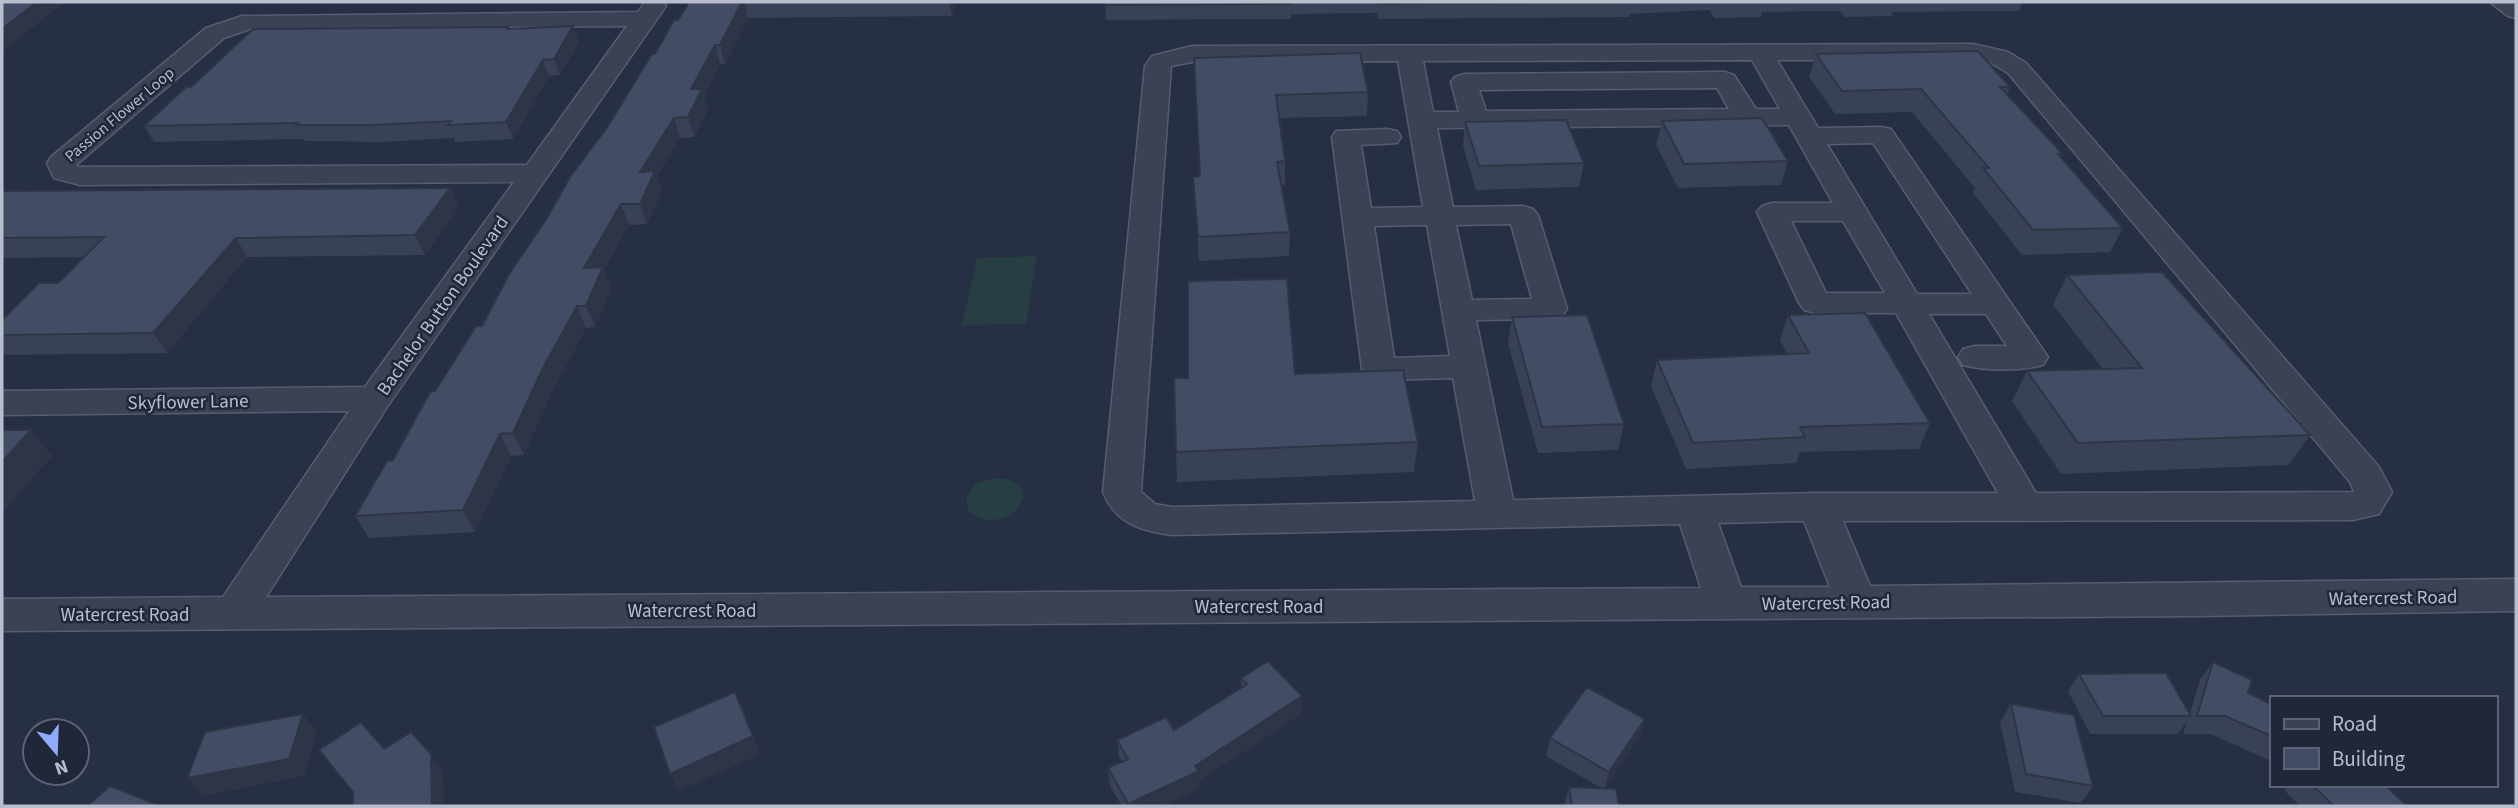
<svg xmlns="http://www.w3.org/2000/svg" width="2518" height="808" font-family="'Source Sans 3',sans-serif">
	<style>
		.green { fill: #283e45 }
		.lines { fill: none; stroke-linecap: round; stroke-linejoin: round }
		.minor-casing { stroke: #565d6e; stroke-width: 3 }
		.minor { fill: #3b4254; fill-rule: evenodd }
		.wall { fill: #394156 }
		.shaded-wall { fill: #2e3546 }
		.building { fill: #424c64; stroke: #2e3546; stroke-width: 2 }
		.labels { text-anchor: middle; stroke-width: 5; stroke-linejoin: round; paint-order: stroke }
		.far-street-label { font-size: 16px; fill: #b8becd; stroke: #1f2739 }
		.street-label { font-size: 19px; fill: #b8becd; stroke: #1f2739 }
	</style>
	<rect width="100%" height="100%" fill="#262f44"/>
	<g class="green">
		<path d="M1037 256 1026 324 962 325 977 258Z"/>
		<path d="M995 478C1055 479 1008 543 968 511L966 497 976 484Z"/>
	</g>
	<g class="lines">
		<defs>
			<g id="minor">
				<path d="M645 2H663L666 6 387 407 266 597 1701 588 1680 524 1172 535C1141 531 1115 523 1103 492L1145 66 1152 56 1192 46 1973 44 2008 52 2026 63 2379 467 2392 492 2379 514 2353 520 1843 521 1870 586 2516 579V611L2198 616 2 631V599L223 597 349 411 2 415V391L365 387 514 182 80 185 54 178 47 163 51 157 206 28 242 16 638 12ZM627 26 527 165 80 167 76 165 224 38 253 28ZM1752 60 1780 109H1756L1734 75 1725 72 1464 74 1455 77 1451 82 1459 112H1433L1423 61ZM1777 60H1973L1991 63 2008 73 2350 482 2354 492 2036 493 1929 314H1986L2007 346H1975L1963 349 1958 357 1963 365C1987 371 2019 371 2043 365L2048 357 1891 129 1881 127 1818 128ZM1398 61 1423 207 1371 208 1361 145 1397 143 1401 137 1397 131 1387 129 1336 131 1332 137 1362 369 1367 377 1379 380 1453 378 1475 501 1172 507 1155 504 1141 492 1171 66 1192 62ZM1717 88 1729 109 1486 111 1479 90ZM1789 125 1833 203H1772L1762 206 1757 212 1799 303 1804 310 1815 313H1896L1998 493H1818L1513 500 1476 320 1551 319 1562 316 1567 309 1538 215 1533 209 1523 206 1453 207 1437 128ZM1873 143 1972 294H1917L1827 144ZM1791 221H1843L1885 293H1826ZM1511 224 1532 299 1472 300 1456 225ZM1427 225 1450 356 1394 358 1374 226ZM1804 521 1830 587H1741L1718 523Z"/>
				<path d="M2490 2H2516V18L2508 16Z"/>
			</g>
		</defs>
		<use href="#minor" class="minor-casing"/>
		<use href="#minor" class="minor"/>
	</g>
	<g class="wall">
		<path d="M689 2H955L952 16 748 18 725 64H720L704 96 708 109 694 137 680 138 657 176 662 192 647 224 629 225 604 269 612 288 595 327 586 328 552 392 524 455 511 456 475 532 369 538 355 516 393 460 435 391 482 326 547 218 655 54 678 20Z"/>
		<path d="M1105 2H2022L2019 11 1893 12 1892 16 1845 17 1840 11 1762 12 1761 17 1714 18 1710 10 1630 14V17L1378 19 1377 13 1291 14V19L1106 20Z"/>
		<path d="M573 26 579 42 560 75 549 76 513 139 455 142 454 138 381 142 304 141 303 139 154 142 144 126 191 87 508 27 509 29Z"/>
		<path d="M1816 54 2010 87 2007 95 2063 154 2061 158 2123 228 2110 252 2022 255 1973 193 1975 188 1912 112 1835 114 1809 77Z"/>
		<path d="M1194 58 1368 92 1367 116 1279 118 1285 161V185H1282L1290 232 1289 256 1199 261 1193 177 1200 176Z"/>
		<path d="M1662 121 1788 161 1781 185 1678 188 1656 145Z"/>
		<path d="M1465 122 1584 163 1579 187 1476 190 1463 146Z"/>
		<path d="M2 191 459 207 425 255 247 257 167 353 2 355V320L58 283 84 257 2 258Z"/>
		<path d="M2067 275 2310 435 2289 465 2061 474 2012 401 2027 371 2103 369 2053 305Z"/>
		<path d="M1788 315 1930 423 1919 449 1800 452 1796 463 1686 469 1651 386 1657 360 1787 354 1780 340Z"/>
		<path d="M1512 317 1624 424 1618 450 1538 453 1508 343Z"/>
		<path d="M1295 374 1418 442 1414 472 1177 482 1176 452Z"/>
		<path d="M2213 662 2248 693 2271 704V761L2211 734H2183L2187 721 2178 734H2090L2068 691 2079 674 2190 713 2200 680Z"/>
		<path d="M1241 678 1302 696 1301 714 1199 781V789L1162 806H1122L1110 786 1108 768 1122 762 1119 757 1117 740 1174 730 1241 688Z"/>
		<path d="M2011 704 2093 786 2081 803 2015 792 2000 722Z"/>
		<path d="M1645 719 1639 737 1605 788 1619 806H1564L1569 787 1601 788 1546 756 1550 738Z"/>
		<path d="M2288 785H2385L2407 806H2300L2284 790Z"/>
	</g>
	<g class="shaded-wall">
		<path d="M37 2H65L2 51V29Z"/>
		<path d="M742 2H744L748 18 725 64 720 45Z"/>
		<path d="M949 2H955L952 16Z"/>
		<path d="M573 26 579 42 560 75 554 59Z"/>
		<path d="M715 45 720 64 704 96 708 109 694 137 688 117 691 89Z"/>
		<path d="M543 60 549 76 513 139 506 122Z"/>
		<path d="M674 118 680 138 657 176 662 192 647 224 640 204V172Z"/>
		<path d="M450 188 459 207 425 255 415 235Z"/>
		<path d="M621 204 629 225 604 269 612 288 595 327 586 306 584 268Z"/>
		<path d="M236 238 247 257 167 353 153 333Z"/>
		<path d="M577 306 586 328 552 392 524 455 513 433 542 370Z"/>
		<path d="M31 430 52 456 2 513V462Z"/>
		<path d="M500 434 511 456 475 532 463 510Z"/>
		<path d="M735 692 761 754 679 791 670 774Z"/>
		<path d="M1302 696 1301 714 1199 781V789L1162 806H1128V804L1195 766Z"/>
		<path d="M303 714 317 732 304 776 203 796 187 778Z"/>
		<path d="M1645 719 1639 737 1604 790 1609 772Z"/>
		<path d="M431 754 443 772 444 806H432Z"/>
	</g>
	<g class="building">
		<path d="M2 2H37L2 29Z"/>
		<path d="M689 2H742L720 45H715L691 89H702L688 117 674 118 640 172 655 171 640 204H621L584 268 603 267 586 306H577L542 370 513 433 500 434 463 510 355 516 387 461 393 460 430 392 435 391 476 326H482L509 274 547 218 570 177 606 129 652 54H655L674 20H678Z"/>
		<path d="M1105 2H1291V4L1105 5Z"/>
		<path d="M1378 2H1633L1379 4Z"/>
		<path d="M573 26 554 59 543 60 506 122 448 125 451 121 373 125H296L298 123 144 126 186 87H191L253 29 508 27 507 29Z"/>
		<path d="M1978 51 2010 87H2000L2063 154H2058L2123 228 2033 230 1983 168H1989L1921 89 1842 91 1816 54Z"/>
		<path d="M1360 53 1368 92 1276 95 1285 161 1277 162 1290 232 1198 237 1193 177 1200 176 1194 58Z"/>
		<path d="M1762 118 1788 161 1684 164 1662 121Z"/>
		<path d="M1566 120 1584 163 1479 166 1465 122Z"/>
		<path d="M450 188 415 235 236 238 153 333 2 335V320L39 283H58L104 237 2 238V191Z"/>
		<path d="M2162 272 2310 435 2078 443 2027 371 2142 368 2067 275Z"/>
		<path d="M1287 279 1295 374 1403 370 1418 442 1176 452 1174 378H1188V281Z"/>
		<path d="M1865 313 1930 423 1800 427 1805 437 1693 443 1657 360 1809 353 1788 315Z"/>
		<path d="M1587 315 1624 424 1542 427 1512 317Z"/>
		<path d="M2 430H31L2 462Z"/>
		<path d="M1268 661 1302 696 1195 766 1199 771 1128 804 1108 768 1128 759 1117 740 1166 717 1174 730 1247 684 1241 678Z"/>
		<path d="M2213 662 2252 680 2248 693 2271 704V736L2225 716H2197Z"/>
		<path d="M2166 673 2191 716H2103L2079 674Z"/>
		<path d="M1587 687 1645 719 1609 772 1550 738Z"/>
		<path d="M735 692 753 736 670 774 654 727Z"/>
		<path d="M2011 704 2074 715 2093 786 2026 774Z"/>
		<path d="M303 714 289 759 187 778 205 732Z"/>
		<path d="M361 722 384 749 411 732 431 754 432 806H353V792L319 750Z"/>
		<path d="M2312 785H2385L2407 806H2334Z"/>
		<path d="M110 786 156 804 154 806H87Z"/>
		<path d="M1569 787 1616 789 1619 806H1572Z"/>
	</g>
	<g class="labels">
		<g class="far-street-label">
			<text transform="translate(119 114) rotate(-40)" y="6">Passion Flower Loop</text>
		</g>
		<g class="street-label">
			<text transform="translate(442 305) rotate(-55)" y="7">Bachelor Button Boulevard</text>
			<text transform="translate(188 401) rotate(-1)" y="7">Skyflower Lane</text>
			<text transform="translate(2393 597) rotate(-1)" y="7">Watercrest Road</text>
			<text transform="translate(1826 602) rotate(-1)" y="7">Watercrest Road</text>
			<text x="1259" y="613">Watercrest Road</text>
			<text x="692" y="617">Watercrest Road</text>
			<text x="125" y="621">Watercrest Road</text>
		</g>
	</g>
	<rect width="2518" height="808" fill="none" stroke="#b8becd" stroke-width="7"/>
	<rect x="2270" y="696" width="228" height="91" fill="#1f2739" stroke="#5c6374" stroke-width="2"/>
	<rect x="2284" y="719" width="35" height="10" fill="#3b4254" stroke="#5c6374" stroke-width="2"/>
	<text x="2332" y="731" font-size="21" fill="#b8becd">Road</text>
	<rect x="2284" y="748" width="35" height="21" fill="#424c64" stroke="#5c6374" stroke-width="2"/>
	<text x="2332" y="766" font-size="21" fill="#b8becd">Building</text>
	<g transform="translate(56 752) rotate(161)"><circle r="33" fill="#1f2739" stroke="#5c6374" stroke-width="2"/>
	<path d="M0-5L12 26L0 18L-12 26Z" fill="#8fabfc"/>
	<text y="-10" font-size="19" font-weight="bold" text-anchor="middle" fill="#b8becd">N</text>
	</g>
</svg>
